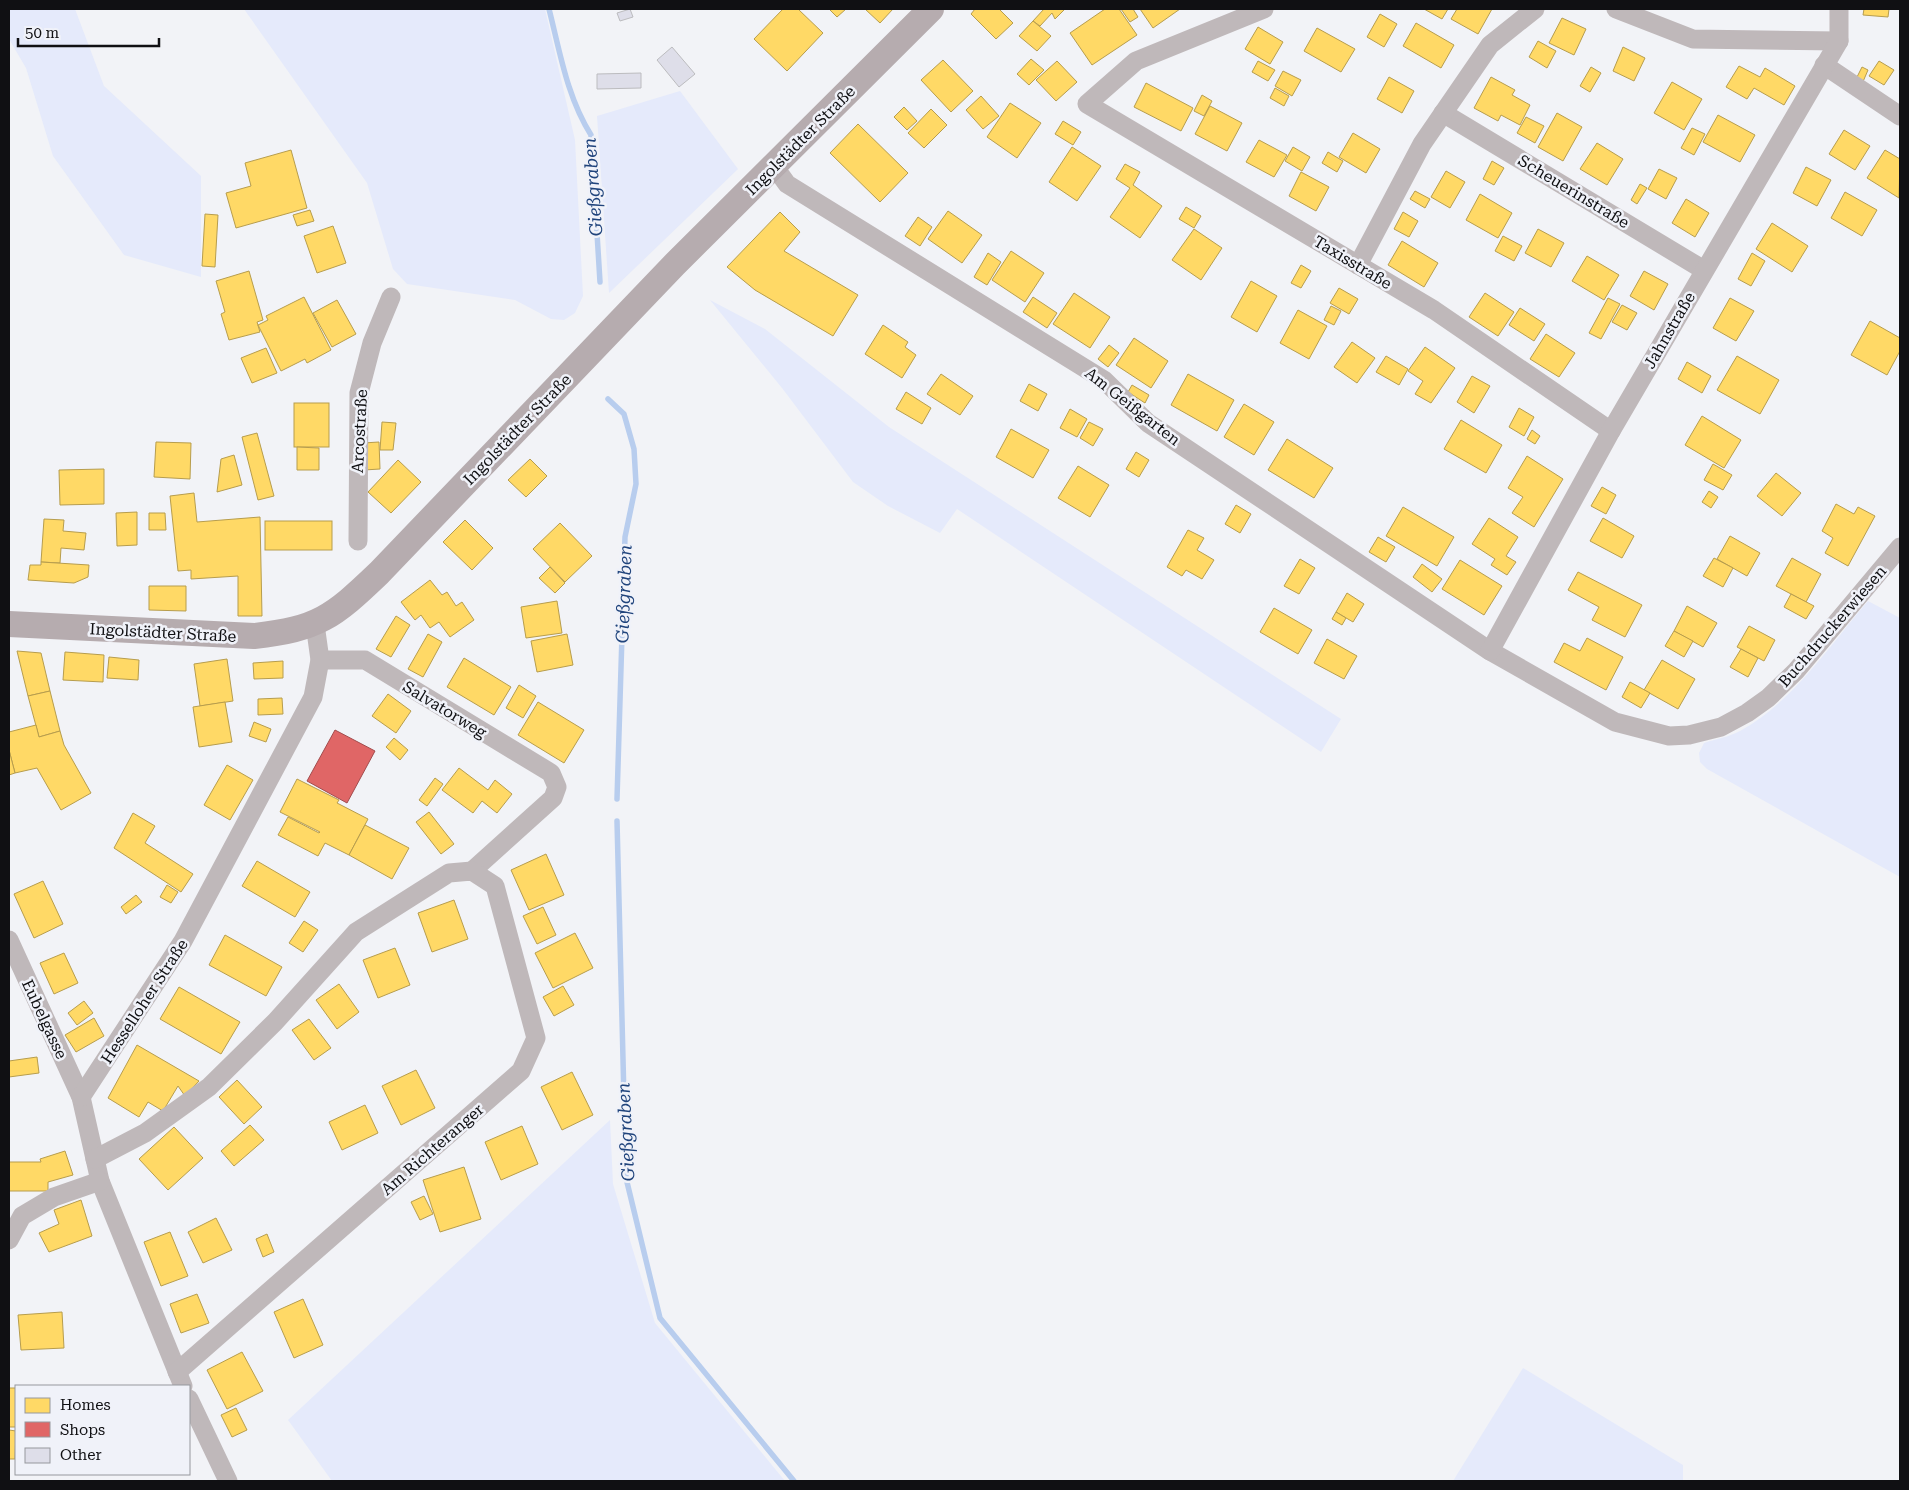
<svg xmlns="http://www.w3.org/2000/svg" width="1909" height="1490" font-family="'Roboto Serif',serif">
	<style>
		.green { fill: #e5eafb }
		.homes { fill: #ffd966; stroke: #b79d4d }
		.shops { fill: #e06666; stroke: #a24c4d }
		.lines { fill: none; stroke-linecap: round; stroke-linejoin: round }
		.stream { stroke: #b8cdee; stroke-width: 5.5 }
		.building { fill: #dedee9; stroke: #bcbcbf }
		.street { stroke: #bfb8ba; stroke-width: 19 }
		.secondary { stroke: #b6acaf; stroke-width: 26 }
		.labels { text-anchor: middle; stroke-width: 5; stroke-linejoin: round; paint-order: stroke }
		.street-label { font-size: 16px; fill: #101013; stroke: #f0f2f9 }
		.water-label { font-size: 18px; font-style: italic; fill: #20447c; stroke: #f0f2f9 }
	</style>
	<rect width="100%" height="100%" fill="#f2f3f7"/>
	<g class="green">
		<path d="M9 9H75L104 86 201 176V277L124 255 53 156 26 68 9 39Z"/>
		<path d="M244 9H545L575 140 583 296 575 313 564 320 551 319 515 300 407 284 393 269 367 183Z"/>
		<path d="M680 91 738 169 609 293 597 116Z"/>
		<path d="M710 300 765 329 889 427 1341 719 1321 752 957 509 940 533 888 506 853 482 782 388Z"/>
		<path d="M1868 601 1900 618V877L1707 769 1700 762 1699 753 1704 743C1716 739 1729 737 1740 731 1793 702 1830 645 1868 601Z"/>
		<path d="M610 1120 613 1184 655 1323 785 1481H332L288 1420Z"/>
		<path d="M1523 1368 1683 1465V1481H1453Z"/>
	</g>
	<g class="homes">
		<path d="M783 9H798L823 33 787 71 754 39Z"/>
		<path d="M829 9H846L837 17Z"/>
		<path d="M865 9H893L880 23Z"/>
		<path d="M975 9H999L1013 23 996 39 971 14Z"/>
		<path d="M1044 9H1065L1055 19 1052 13 1040 26 1033 21Z"/>
		<path d="M1105 9H1119L1137 35 1092 65 1070 33Z"/>
		<path d="M1121 9H1133L1138 17 1130 22Z"/>
		<path d="M1140 9H1180L1153 28Z"/>
		<path d="M1424 9H1448L1442 19Z"/>
		<path d="M1457 9H1492L1478 34 1451 19Z"/>
		<path d="M1864 9H1889L1888 17 1863 15Z"/>
		<path d="M1380 14 1397 24 1384 47 1367 37Z"/>
		<path d="M1562 18 1586 29 1574 55 1549 43Z"/>
		<path d="M1033 21 1051 36 1037 51 1019 36Z"/>
		<path d="M1416 23 1454 45 1441 68 1403 46Z"/>
		<path d="M1258 27 1283 42 1270 64 1245 49Z"/>
		<path d="M1317 28 1355 49 1341 72 1304 51Z"/>
		<path d="M1538 41 1556 51 1547 68 1529 57Z"/>
		<path d="M1623 47 1645 58 1634 81 1613 71Z"/>
		<path d="M1031 59 1044 70 1029 85 1017 74Z"/>
		<path d="M943 60 973 91 951 112 921 80Z"/>
		<path d="M1057 61 1077 82 1056 101 1036 80Z"/>
		<path d="M1258 61 1275 70 1268 81 1252 72Z"/>
		<path d="M1879 61 1894 70 1884 85 1869 76Z"/>
		<path d="M1739 66 1760 77 1765 68 1795 86 1784 105 1754 88 1747 99 1726 87Z"/>
		<path d="M1591 67 1601 73 1590 92 1580 86Z"/>
		<path d="M1862 67 1868 70 1862 84 1855 81Z"/>
		<path d="M1283 71 1301 80 1292 96 1275 86Z"/>
		<path d="M1389 77 1414 91 1402 113 1377 99Z"/>
		<path d="M1491 77 1515 90 1512 95 1530 105 1520 125 1501 115 1498 121 1474 108Z"/>
		<path d="M1672 82 1702 99 1684 130 1654 113Z"/>
		<path d="M1146 83 1193 108 1181 131 1134 107Z"/>
		<path d="M1275 88 1289 96 1284 106 1270 98Z"/>
		<path d="M1202 95 1212 101 1204 116 1194 111Z"/>
		<path d="M981 96 999 116 983 129 966 110Z"/>
		<path d="M1010 103 1041 123 1017 158 987 137Z"/>
		<path d="M1210 106 1242 123 1227 151 1195 134Z"/>
		<path d="M904 107 917 121 907 130 894 117Z"/>
		<path d="M931 109 947 125 924 148 908 133Z"/>
		<path d="M1557 113 1582 127 1563 161 1538 147Z"/>
		<path d="M1718 115 1755 135 1740 162 1703 142Z"/>
		<path d="M1526 117 1544 126 1535 143 1517 133Z"/>
		<path d="M1063 121 1081 132 1073 145 1055 134Z"/>
		<path d="M858 124 908 173 880 202 830 153Z"/>
		<path d="M1692 128 1705 134 1694 155 1681 148Z"/>
		<path d="M1844 130 1870 146 1855 170 1829 154Z"/>
		<path d="M1353 133 1380 149 1366 173 1339 157Z"/>
		<path d="M1259 140 1287 155 1274 177 1246 162Z"/>
		<path d="M1597 143 1623 159 1607 185 1580 169Z"/>
		<path d="M1072 147 1101 166 1077 201 1049 182Z"/>
		<path d="M1293 147 1310 157 1302 171 1285 161Z"/>
		<path d="M291 150 307 208 236 228 226 193 251 186 245 163Z"/>
		<path d="M1885 150 1900 159 1899 198 1867 178Z"/>
		<path d="M1328 152 1343 161 1337 172 1322 163Z"/>
		<path d="M1492 161 1504 168 1494 185 1483 179Z"/>
		<path d="M1125 164 1140 172 1133 185 1162 206 1140 238 1110 217 1130 188 1116 179Z"/>
		<path d="M1806 167 1831 180 1817 206 1793 193Z"/>
		<path d="M1659 169 1677 178 1666 199 1648 189Z"/>
		<path d="M1446 171 1465 182 1450 208 1431 197Z"/>
		<path d="M1301 172 1329 187 1316 211 1289 196Z"/>
		<path d="M1640 184 1647 188 1637 204 1631 200Z"/>
		<path d="M1415 191 1430 199 1425 208 1410 199Z"/>
		<path d="M1845 192 1877 210 1862 236 1831 218Z"/>
		<path d="M1480 194 1512 213 1498 238 1466 220Z"/>
		<path d="M1686 199 1709 213 1695 237 1672 223Z"/>
		<path d="M1186 207 1201 216 1194 228 1179 219Z"/>
		<path d="M310 210 314 221 297 226 293 215Z"/>
		<path d="M948 211 982 235 962 263 928 239Z"/>
		<path d="M780 212 800 232 784 251 858 295 833 336 755 290 727 267Z"/>
		<path d="M1403 212 1418 221 1409 237 1394 229Z"/>
		<path d="M205 214 218 215 215 267 202 266Z"/>
		<path d="M918 217 932 227 920 246 905 236Z"/>
		<path d="M1772 223 1808 246 1792 272 1756 249Z"/>
		<path d="M333 226 346 263 317 273 304 236Z"/>
		<path d="M1194 229 1222 248 1201 280 1172 260Z"/>
		<path d="M1538 229 1564 243 1551 267 1525 253Z"/>
		<path d="M1503 236 1522 246 1514 261 1495 251Z"/>
		<path d="M1402 241 1438 263 1424 287 1388 265Z"/>
		<path d="M1011 251 1044 273 1025 302 992 280Z"/>
		<path d="M988 253 1001 262 987 285 974 277Z"/>
		<path d="M1752 253 1765 261 1751 286 1738 279Z"/>
		<path d="M1587 256 1619 275 1604 300 1572 281Z"/>
		<path d="M1301 265 1311 271 1301 288 1291 283Z"/>
		<path d="M249 271 263 320 257 322 260 332 229 340 221 314 225 312 216 281Z"/>
		<path d="M1644 271 1668 284 1654 310 1630 296Z"/>
		<path d="M1251 281 1277 296 1257 332 1231 317Z"/>
		<path d="M1339 288 1358 299 1349 314 1330 303Z"/>
		<path d="M1074 293 1110 317 1090 348 1053 324Z"/>
		<path d="M1485 293 1514 312 1498 336 1469 317Z"/>
		<path d="M304 297 331 350 307 363 305 359 281 371 258 325 268 320 266 316Z"/>
		<path d="M1033 297 1057 313 1047 328 1023 312Z"/>
		<path d="M1608 298 1620 304 1601 339 1589 333Z"/>
		<path d="M1730 298 1754 311 1736 341 1713 328Z"/>
		<path d="M337 300 356 334 332 347 313 313Z"/>
		<path d="M1622 305 1637 313 1627 330 1612 322Z"/>
		<path d="M1331 306 1341 311 1334 325 1324 320Z"/>
		<path d="M1520 308 1545 324 1534 341 1509 325Z"/>
		<path d="M1298 310 1327 326 1309 359 1280 343Z"/>
		<path d="M1870 321 1900 338V351L1887 375 1851 355Z"/>
		<path d="M883 325 908 342 905 347 916 355 902 378 865 354Z"/>
		<path d="M1546 334 1575 353 1559 377 1530 359Z"/>
		<path d="M1134 338 1168 361 1151 388 1116 365Z"/>
		<path d="M1352 342 1375 358 1357 383 1334 367Z"/>
		<path d="M1109 345 1119 353 1108 367 1098 359Z"/>
		<path d="M1425 347 1455 368 1431 403 1415 394 1423 381 1408 371Z"/>
		<path d="M266 348 277 373 252 383 241 358Z"/>
		<path d="M1386 356 1408 369 1399 385 1376 372Z"/>
		<path d="M1737 356 1779 380 1760 414 1717 390Z"/>
		<path d="M1687 362 1711 376 1702 393 1678 379Z"/>
		<path d="M941 374 973 396 960 415 927 394Z"/>
		<path d="M1188 374 1234 400 1217 431 1171 405Z"/>
		<path d="M1472 376 1490 386 1474 413 1457 402Z"/>
		<path d="M1029 384 1047 394 1038 411 1020 401Z"/>
		<path d="M1132 385 1149 395 1145 403 1128 392Z"/>
		<path d="M906 392 931 408 922 424 896 409Z"/>
		<rect x="294" y="403" width="35" height="44"/>
		<path d="M1244 404 1274 422 1254 455 1224 437Z"/>
		<path d="M1519 408 1534 417 1524 436 1509 427Z"/>
		<path d="M1070 409 1087 419 1077 437 1060 428Z"/>
		<path d="M1702 416 1741 440 1724 468 1685 445Z"/>
		<path d="M1461 420 1502 445 1486 473 1444 449Z"/>
		<path d="M382 422 396 423 393 450H380Z"/>
		<path d="M1089 422 1103 429 1093 446 1080 438Z"/>
		<path d="M1011 429 1049 450 1033 478 996 457Z"/>
		<path d="M1532 430 1540 436 1535 444 1527 439Z"/>
		<path d="M257 433 274 496 258 500 242 437Z"/>
		<path d="M1287 439 1333 468 1314 498 1268 470Z"/>
		<path d="M156 442 191 443 190 479 154 477Z"/>
		<path d="M379 442 380 469 364 470 363 443Z"/>
		<path d="M297 447 319 448V470H297Z"/>
		<path d="M1136 452 1149 460 1139 477 1126 469Z"/>
		<path d="M234 455 242 485 217 492 221 459Z"/>
		<path d="M1527 456 1563 479 1534 527 1512 513 1523 497 1508 488Z"/>
		<path d="M530 459 547 476 526 497 508 480Z"/>
		<path d="M398 460 421 482 391 513 368 492Z"/>
		<path d="M1713 464 1732 475 1723 490 1704 480Z"/>
		<path d="M1078 466 1109 485 1090 517 1058 498Z"/>
		<path d="M104 469V504L60 505 59 470Z"/>
		<path d="M1776 473 1801 493 1782 516 1757 496Z"/>
		<path d="M1602 487 1616 495 1606 514 1591 506Z"/>
		<path d="M1709 491 1718 497 1711 508 1702 502Z"/>
		<path d="M194 493 197 522 260 517 262 616H238V576L191 579V570L178 571 170 496Z"/>
		<path d="M1836 504 1854 514 1858 507 1875 516 1848 566 1825 553 1833 538 1822 531Z"/>
		<path d="M1236 505 1251 514 1240 533 1225 524Z"/>
		<path d="M1403 507 1454 537 1437 566 1386 536Z"/>
		<path d="M137 512V545L117 546 116 513Z"/>
		<path d="M149 513H165L166 530H149Z"/>
		<path d="M1489 518 1518 537 1506 556 1516 562 1507 575 1491 565 1495 559 1472 544Z"/>
		<path d="M1603 518 1634 536 1622 558 1590 541Z"/>
		<path d="M44 519 64 520 63 531 86 533 84 550 61 548 60 563 41 562Z"/>
		<path d="M465 520 493 548 472 570 443 542Z"/>
		<rect x="265" y="521" width="67" height="29"/>
		<path d="M560 523 592 556 565 582 533 549Z"/>
		<path d="M1188 530 1204 538 1197 550 1214 560 1202 579 1186 570 1182 576 1167 567Z"/>
		<path d="M1730 536 1760 553 1747 576 1717 559Z"/>
		<path d="M1378 537 1395 547 1386 562 1369 552Z"/>
		<path d="M1714 558 1733 568 1723 587 1703 576Z"/>
		<path d="M1792 558 1821 574 1806 602 1776 586Z"/>
		<path d="M1300 559 1315 568 1299 594 1284 586Z"/>
		<path d="M1460 560 1502 586 1484 615 1442 589Z"/>
		<path d="M41 562 89 565 88 577 74 583 28 580 30 565H41Z"/>
		<path d="M1422 564 1442 579 1432 592 1413 577Z"/>
		<path d="M550 567 565 583 555 593 539 578Z"/>
		<path d="M1578 572 1642 605 1625 637 1592 620 1599 607 1568 590Z"/>
		<path d="M430 580 442 595 447 592 456 606 462 602 474 620 450 637 439 622 430 628 421 615 415 620 401 602Z"/>
		<path d="M149 586H186V611L149 610Z"/>
		<path d="M1347 593 1364 604 1353 622 1336 612Z"/>
		<path d="M1791 594 1814 606 1806 619 1784 607Z"/>
		<path d="M557 601 562 633 526 638 521 607Z"/>
		<path d="M1687 606 1717 623 1703 647 1674 631Z"/>
		<path d="M1274 608 1312 630 1298 654 1260 632Z"/>
		<path d="M1336 612 1346 618 1342 625 1332 619Z"/>
		<path d="M396 616 410 625 391 657 376 649Z"/>
		<path d="M1749 626 1775 640 1764 661 1737 647Z"/>
		<path d="M1674 631 1693 641 1684 657 1665 646Z"/>
		<path d="M428 634 442 642 423 677 408 669Z"/>
		<path d="M567 634 573 665 537 672 531 641Z"/>
		<path d="M1587 638 1623 657 1606 690 1554 662 1564 643 1580 651Z"/>
		<path d="M1327 639 1357 656 1344 679 1314 663Z"/>
		<path d="M1741 649 1758 658 1748 677 1730 667Z"/>
		<path d="M17 651 41 653 50 691 28 696Z"/>
		<path d="M65 652 104 655 103 682 63 680Z"/>
		<path d="M109 657 139 660 138 680 107 678Z"/>
		<path d="M464 658 511 687 494 715 447 687Z"/>
		<path d="M227 659 233 701 200 706 194 664Z"/>
		<path d="M1662 660 1695 679 1678 709 1644 690Z"/>
		<path d="M283 661V678L254 679 253 663Z"/>
		<path d="M1630 682 1650 693 1641 708 1622 697Z"/>
		<path d="M519 685 536 696 523 718 506 708Z"/>
		<path d="M50 691 60 731 39 737 28 696Z"/>
		<path d="M388 694 411 711 396 733 372 716Z"/>
		<path d="M282 698 283 714 258 715V699Z"/>
		<path d="M225 702 232 742 199 747 193 707Z"/>
		<path d="M538 702 584 730 564 763 518 735Z"/>
		<path d="M254 722 271 729 266 742 249 736Z"/>
		<path d="M36 725 39 737 60 731 64 745 91 793 61 810 37 768 15 773 9 750V732Z"/>
		<path d="M394 738 408 750 400 760 386 747Z"/>
		<path d="M9 750 15 773 9 775Z"/>
		<path d="M227 765 253 780 230 820 204 805Z"/>
		<path d="M459 768 488 790 495 780 512 794 497 813 482 801 473 813 442 790Z"/>
		<path d="M435 778 443 784 427 806 419 800Z"/>
		<path d="M297 779 339 800 337 803 368 819 349 855 325 843 318 856 278 835 288 817 319 833 320 832 280 812Z"/>
		<path d="M429 812 454 844 441 854 416 822Z"/>
		<path d="M133 813 155 826 145 843 193 874 181 892 114 848Z"/>
		<path d="M365 825 409 848 392 879 349 855Z"/>
		<path d="M546 854 564 895 529 910 511 870Z"/>
		<path d="M257 861 310 892 295 917 242 886Z"/>
		<path d="M43 881 63 924 34 938 14 894Z"/>
		<path d="M167 885 178 892 171 903 160 897Z"/>
		<path d="M136 895 142 902 126 914 121 907Z"/>
		<path d="M454 900 468 939 432 952 418 913Z"/>
		<path d="M543 907 556 935 537 944 523 916Z"/>
		<path d="M304 921 318 930 303 952 289 943Z"/>
		<path d="M575 933 593 968 553 988 535 953Z"/>
		<path d="M225 935 282 967 266 996 209 965Z"/>
		<path d="M395 948 410 985 378 998 363 960Z"/>
		<path d="M64 953 78 983 54 994 40 963Z"/>
		<path d="M339 984 359 1012 337 1029 316 1000Z"/>
		<path d="M563 986 574 1005 554 1016 543 997Z"/>
		<path d="M179 987 240 1022 221 1054 160 1019Z"/>
		<path d="M84 1001 93 1013 77 1025 68 1013Z"/>
		<path d="M94 1018 104 1036 76 1052 65 1035Z"/>
		<path d="M309 1019 331 1048 314 1060 292 1030Z"/>
		<path d="M137 1045 199 1081 185 1096 178 1086 163 1111 148 1102 139 1117 108 1098Z"/>
		<path d="M37 1057 39 1073 9 1077V1061Z"/>
		<path d="M416 1070 435 1108 401 1125 382 1086Z"/>
		<path d="M572 1072 593 1115 562 1130 541 1087Z"/>
		<path d="M237 1080 262 1107 244 1124 219 1097Z"/>
		<path d="M365 1105 378 1133 342 1150 329 1122Z"/>
		<path d="M250 1125 264 1140 234 1166 221 1151Z"/>
		<path d="M522 1126 538 1164 501 1180 485 1142Z"/>
		<path d="M174 1127 203 1158 168 1190 139 1159Z"/>
		<path d="M65 1151 73 1175 48 1182V1191H9V1162H41L40 1159Z"/>
		<path d="M464 1167 481 1219 440 1232 423 1180Z"/>
		<path d="M424 1196 433 1214 420 1220 411 1202Z"/>
		<path d="M81 1200 92 1236 49 1252 39 1233 59 1224 54 1210Z"/>
		<path d="M216 1218 232 1250 203 1263 188 1232Z"/>
		<path d="M170 1232 188 1276 161 1286 144 1242Z"/>
		<path d="M267 1234 274 1252 263 1257 256 1239Z"/>
		<path d="M197 1294 209 1323 181 1333 170 1304Z"/>
		<path d="M303 1299 323 1345 294 1358 274 1312Z"/>
		<path d="M62 1312 64 1348 21 1350 18 1315Z"/>
		<path d="M242 1352 263 1391 227 1409 207 1370Z"/>
		<rect x="9" y="1388" width="7" height="39"/>
		<path d="M236 1408 247 1430 232 1437 221 1415Z"/>
		<path d="M9 1430 16 1431 15 1459H9Z"/>
	</g>
	<path class="shops" d="M335 730 375 751 347 803 307 781Z"/>
	<g class="lines">
		<g class="stream">
			<path d="M549 9C560 52 567 97 591 135L600 282"/>
			<path d="M608 399 624 414 634 449 636 484 625 537 617 799"/>
			<path d="M617 821 626 1178 660 1318 794 1481"/>
		</g>
	</g>
	<g class="building">
		<path d="M630 9 633 17 620 21 617 13Z"/>
		<path d="M672 47 695 74 679 87 657 60Z"/>
		<path d="M641 73V88L597 89V74Z"/>
	</g>
	<g class="lines">
		<g class="street">
			<path d="M1264 9 1136 61 1087 104 1434 310 1611 431"/>
			<path d="M1616 9 1693 39 1839 41"/>
			<path d="M1824 65 1900 116"/>
			<path d="M1443 113 1704 270"/>
			<path d="M774 166 787 184 1104 380 1148 423 1490 651 1615 722 1669 736 1689 735 1721 727 1747 713 1768 698 1796 671 1900 547"/>
			<path d="M1358 265 1422 144 1490 45 1535 9"/>
			<path d="M358 541 359 393 372 343 391 297"/>
			<path d="M1490 651 1611 431 1839 41V9"/>
			<path d="M320 660H365L551 773 557 787 553 798 472 871"/>
			<path d="M9 940 81 1097 100 1181 183 1386"/>
			<path d="M81 1097 183 941 313 697 320 660 315 624"/>
			<path d="M95 1159 145 1133 209 1087 275 1022 356 932 449 873 472 871 495 886 536 1038 521 1071 177 1372"/>
			<path d="M9 1240 22 1216 54 1197 100 1181"/>
			<path d="M189 1399 228 1481"/>
		</g>
		<path class="secondary" d="M9 624 254 636C318 629 333 617 379 573L675 264 931 9"/>
	</g>
	<g class="labels">
		<g class="street-label">
			<text transform="translate(800 140) rotate(-45)" y="6">Ingolstädter Straße</text>
			<text transform="translate(1574 191) rotate(31)" y="6">Scheuerinstraße</text>
			<text transform="translate(1353 262) rotate(31)" y="6">Taxisstraße</text>
			<text transform="translate(1669 330) rotate(-60)" y="6">Jahnstraße</text>
			<text transform="translate(1133 406) rotate(38)" y="6">Am Geißgarten</text>
			<text transform="translate(517 429) rotate(-46)" y="6">Ingolstädter Straße</text>
			<text transform="translate(359 431) rotate(-87)" y="6">Arcostraße</text>
			<text transform="translate(1832 626) rotate(-49)" y="6">Buchdruckerwiesen</text>
			<text transform="translate(163 632) rotate(3)" y="6">Ingolstädter Straße</text>
			<text transform="translate(445 709) rotate(31)" y="6">Salvatorweg</text>
			<text transform="translate(144 1001) rotate(-57)" y="6">Hesselloher Straße</text>
			<text transform="translate(45 1019) rotate(65)" y="6">Eubelgasse</text>
			<text transform="translate(432 1149) rotate(-41)" y="6">Am Richteranger</text>
		</g>
		<g class="water-label">
			<text transform="translate(593 187) rotate(-94)" y="6">Gießgraben</text>
			<text transform="translate(624 594) rotate(-88)" y="6">Gießgraben</text>
			<text transform="translate(626 1132) rotate(-93)" y="6">Gießgraben</text>
		</g>
	</g>
	<rect width="1909" height="1490" fill="none" stroke="#101013" stroke-width="20"/>
	<rect x="15" y="1385" width="175" height="90" fill="#f0f2f9" stroke="#96989d"/>
	<rect x="25" y="1398" width="25" height="15" fill="#ffd966" stroke="#96989d"/>
	<text x="60" y="1410" font-size="15" fill="#101013">Homes</text>
	<rect x="25" y="1422" width="25" height="15" fill="#e06666" stroke="#96989d"/>
	<text x="60" y="1435" font-size="15" fill="#101013">Shops</text>
	<rect x="25" y="1448" width="25" height="15" fill="#dedee9" stroke="#96989d"/>
	<text x="60" y="1460" font-size="15" fill="#101013">Other</text>
	<path d="M18 38v8h141v-8" fill="none" stroke="#101013" stroke-width="2.5"/>
	<text x="25" y="38" font-size="15" fill="#101013" stroke="#f0f2f9" stroke-width="4" paint-order="stroke">50 m</text>
</svg>
